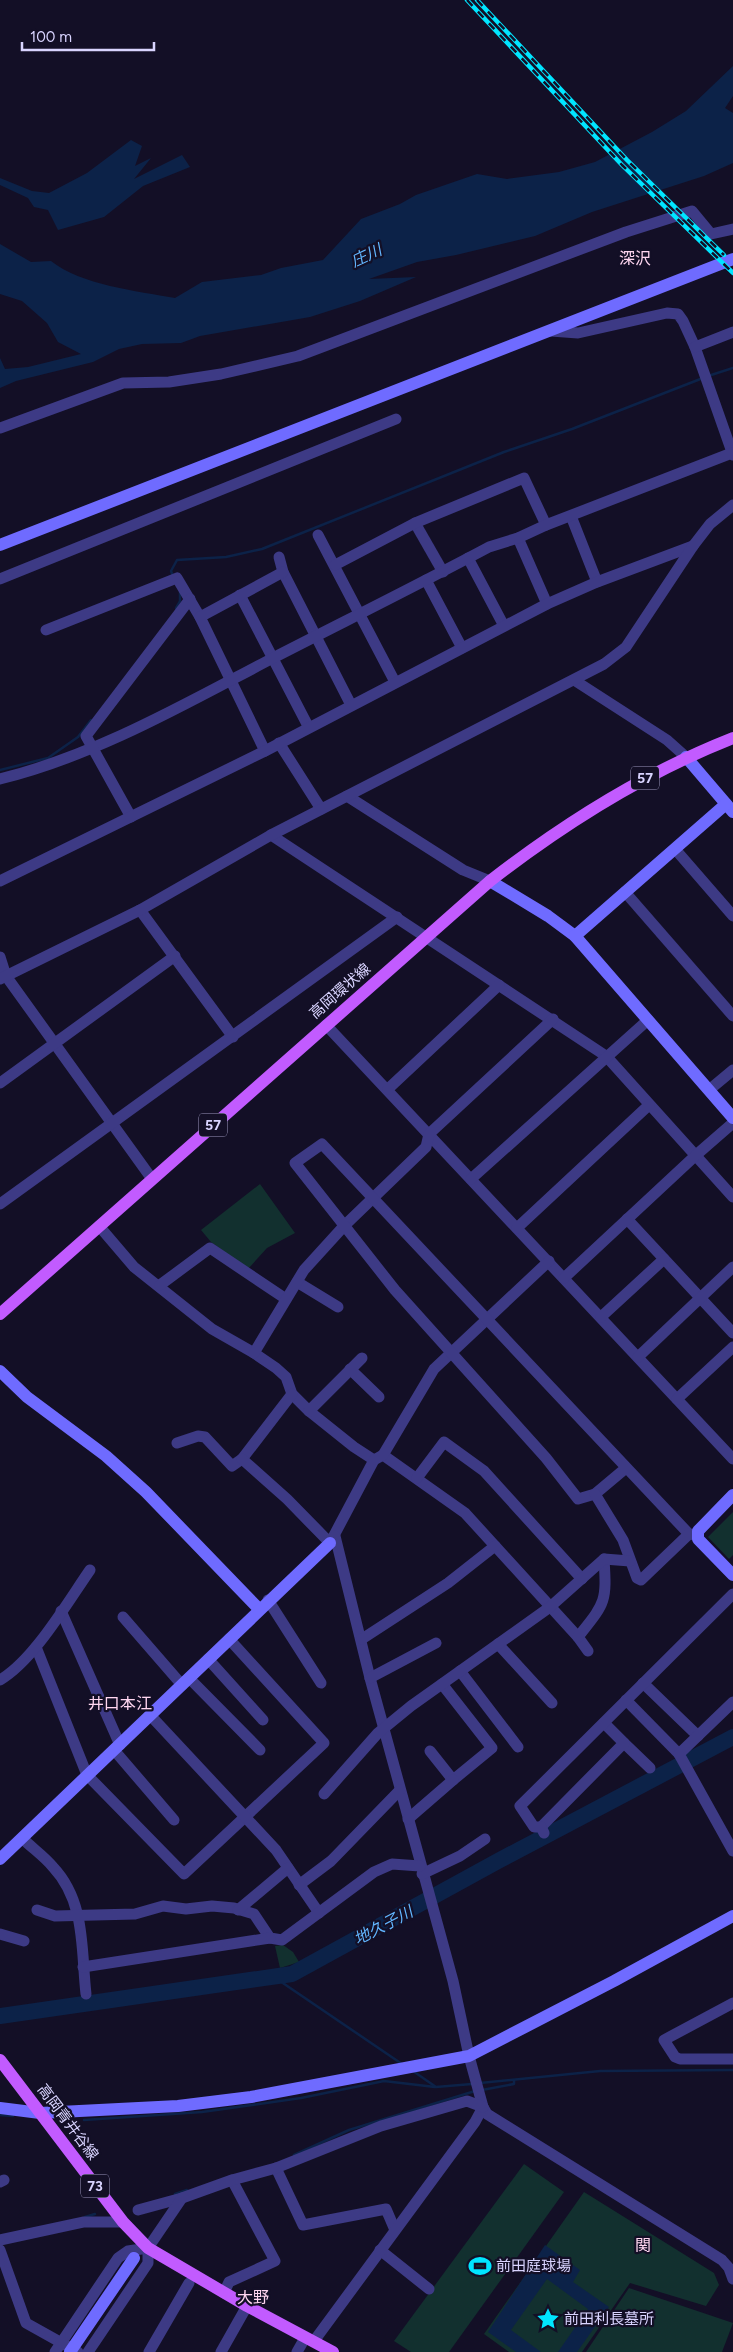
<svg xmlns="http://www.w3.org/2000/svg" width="733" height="2352" font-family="Figtree,'Noto Sans JP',sans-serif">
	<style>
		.green { fill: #12302f }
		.water { fill: #0c2248 }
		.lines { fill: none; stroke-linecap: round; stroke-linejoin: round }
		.stream { stroke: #0c2248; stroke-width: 2.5 }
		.river { stroke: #0c2248; stroke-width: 16 }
		.street { stroke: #3d3a85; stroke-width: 11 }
		.secondary { stroke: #6f6bff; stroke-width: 12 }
		.primary { stroke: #c25bff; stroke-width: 12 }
		.rail-casing { stroke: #00e5ff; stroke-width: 4.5 }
		.rail { stroke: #130f26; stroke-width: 2.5; stroke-dasharray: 8; stroke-linecap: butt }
		.secondary-bridge { stroke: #6f6bff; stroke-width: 12 }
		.labels { text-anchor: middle; stroke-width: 4.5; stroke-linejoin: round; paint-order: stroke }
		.shield { fill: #130f26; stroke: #9e99be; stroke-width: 1 }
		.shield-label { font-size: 14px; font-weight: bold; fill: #d9d4ff }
		.street-label { font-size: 15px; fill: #d9d4ff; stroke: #130f26 }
		.poi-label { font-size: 15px; fill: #d9d4ff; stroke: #130f26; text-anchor: start }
		.water-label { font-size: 16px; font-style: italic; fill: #62b6ff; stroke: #130f26 }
		.neighbourhood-label { font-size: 16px; fill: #ffd6f0; stroke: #130f26 }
	</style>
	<rect width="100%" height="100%" fill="#130f26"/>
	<g class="green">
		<path d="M260 1184 295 1233 267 1248 248 1269 211 1242 201 1230Z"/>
		<path d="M733 1512V1555L729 1559 708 1537Z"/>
		<path d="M283 1945 293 1952 299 1962 280 1968 275 1946Z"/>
		<path d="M524 2164 564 2192 449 2352H411L394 2341Z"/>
		<path d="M584 2192 714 2273 719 2285 706 2306 630 2283 582 2352H509L484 2334Z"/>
		<path d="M629 2288 733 2323 722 2352H586Z"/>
	</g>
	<g class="water">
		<path d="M733 66V96L725 108 733 113V163L704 176 592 212 535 236 456 255 417 262 369 279 416 277 360 301 310 317 200 336 181 343 142 344 119 349 93 362 16 381 0 388V358L5 369 28 367 81 354 58 342 47 323 22 301 0 294V244L31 262 51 261C81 285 137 291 175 298L202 282 261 275 281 268 323 260 361 219 400 204 416 195 477 174 507 179 559 172 595 162 652 132 686 111Z"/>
		<path d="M131 140 142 146 135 166 151 158 134 179 182 155 190 167 143 186 104 217 58 230 48 210 34 207 28 198 0 185V178L32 191 49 193 87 173Z"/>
		<path d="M545 2245 580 2270 573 2282 609 2307 577 2352H558L588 2309 547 2279 511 2330 541 2352H516L488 2332Z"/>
	</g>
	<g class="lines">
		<g class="stream">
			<path d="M708 376 733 368"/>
			<path d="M173 576 171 571 177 560 226 557 262 549 504 452 572 429 703 378"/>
			<path d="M176 608 180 601V592"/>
			<path d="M0 770 48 758 78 737 91 720"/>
			<path d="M274 1977 402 2064"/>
			<path d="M413 2071 436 2087 472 2084"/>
			<path d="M480 2083 600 2071 733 2070"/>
			<path d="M482 2090 514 2084V2080"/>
			<path d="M0 2115 13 2116"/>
			<path d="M84 2120 202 2112 301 2098 384 2081 435 2087"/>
			<path d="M294 2155 349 2130 475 2091"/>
			<path d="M175 2194 187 2190"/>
			<path d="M85 2217 95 2214"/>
		</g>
		<path class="river" d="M0 2016 292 1974 498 1861 733 1737"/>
		<g class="street">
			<path d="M551 331 578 333 667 313 678 314 683 321 695 347 733 455"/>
			<path d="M695 347 733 332"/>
			<path d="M0 428 123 383 169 382 221 374 298 356 626 232 692 211 711 234 733 229"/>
			<path d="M571 516 597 582"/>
			<path d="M415 523 443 572"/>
			<path d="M318 535 395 682"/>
			<path d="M518 538 547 604"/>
			<path d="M279 557 283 572 351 705"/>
			<path d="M468 558 504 626"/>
			<path d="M335 565 415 523 524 478 546 525"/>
			<path d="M0 579 396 419"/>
			<path d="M426 580 462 648"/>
			<path d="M240 595 308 726"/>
			<path d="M46 630 177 578 200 617"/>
			<path d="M574 680 667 740 686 757"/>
			<path d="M279 743 321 809"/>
			<path d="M265 751 200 617 283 572"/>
			<path d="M0 779C97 755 185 704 273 658 345 621 418 585 489 547L518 538 546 525 732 453"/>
			<path d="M347 796 463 870 490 881"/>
			<path d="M131 817 86 736 190 599"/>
			<path d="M271 835 606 1056 733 1197"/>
			<path d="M675 849 733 916"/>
			<path d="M0 881 265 751 547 604 597 582 693 546"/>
			<path d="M625 892 733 1016"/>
			<path d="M140 910 233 1037"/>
			<path d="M0 957 6 976 152 1179"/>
			<path d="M0 979 140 910 271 835 604 664 626 647 693 546 710 524 733 505"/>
			<path d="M326 1025 733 1459"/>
			<path d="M0 1083 175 956"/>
			<path d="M388 1089 499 985"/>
			<path d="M709 1090 733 1070"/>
			<path d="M471 1179 648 1020"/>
			<path d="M0 1204 397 917"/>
			<path d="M627 1219 733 1333"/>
			<path d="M99 1226 134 1267 212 1329 254 1353 276 1368 286 1377 292 1394 309 1411 354 1447 374 1460"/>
			<path d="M517 1228 649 1105"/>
			<path d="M564 1278 695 1156 733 1123"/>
			<path d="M297 1282 338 1307"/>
			<path d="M160 1285 210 1248 286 1299"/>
			<path d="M601 1317 664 1259"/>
			<path d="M254 1353 304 1270 344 1226 426 1147 429 1134 553 1019"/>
			<path d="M638 1357 733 1267"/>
			<path d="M350 1369 379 1397"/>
			<path d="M677 1399 733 1347"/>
			<path d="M309 1411 362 1358"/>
			<path d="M177 1443 198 1436 205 1437 232 1466 242 1459 292 1394"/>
			<path d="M383 1455 465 1513 578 1637 588 1651"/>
			<path d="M242 1459 287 1499 330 1543 374 1460 383 1455 434 1369 549 1261"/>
			<path d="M626 1468 595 1494 578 1499 546 1458 395 1290 295 1163 322 1144 689 1534 697 1535"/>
			<path d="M417 1478 444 1442 484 1471 582 1579"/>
			<path d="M595 1494 623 1540 637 1578 641 1580 689 1534"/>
			<path d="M335 1536 370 1678 453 1981 469 2056 483 2107 487 2114 722 2260 729 2268 733 2279"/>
			<path d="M268 1600 321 1683"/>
			<path d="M61 1611 120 1745"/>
			<path d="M123 1617 182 1685"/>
			<path d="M578 1637C605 1603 607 1603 604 1559"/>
			<path d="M362 1639 448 1583 495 1546"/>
			<path d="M498 1644 552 1703"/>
			<path d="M36 1647 87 1775 184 1874 324 1743 229 1639"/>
			<path d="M208 1659 263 1720"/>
			<path d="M460 1671 518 1747"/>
			<path d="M189 1678 260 1750"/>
			<path d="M370 1678 436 1643"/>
			<path d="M0 1680C34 1660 67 1603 90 1570"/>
			<path d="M643 1683 698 1736"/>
			<path d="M626 1700 679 1754"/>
			<path d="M733 1702 679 1754 733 1851"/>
			<path d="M150 1715 276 1850 319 1913"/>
			<path d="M624 1743 650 1768"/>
			<path d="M114 1750 174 1820"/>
			<path d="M430 1751 453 1780 492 1748 442 1684"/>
			<path d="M324 1794 378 1733 411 1706 550 1607 604 1559 630 1561"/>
			<path d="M408 1819 453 1780"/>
			<path d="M541 1827 624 1743 604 1723"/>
			<path d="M544 1833 541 1827H534L520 1806 733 1594"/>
			<path d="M22 1838C32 1848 44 1856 53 1867 86 1902 81 1950 86 1994"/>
			<path d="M422 1874 460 1856 485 1839"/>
			<path d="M299 1885 331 1861 400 1790"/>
			<path d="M37 1910 55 1916 135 1914 163 1906 186 1909 212 1906 234 1908 254 1914 270 1938 282 1940 374 1872 392 1864 420 1866"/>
			<path d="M238 1910 288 1868"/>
			<path d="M0 1934 24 1941"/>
			<path d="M83 1967 270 1938"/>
			<path d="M733 2003 664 2040 675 2057 680 2059H733"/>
			<path d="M276 2168 303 2225 386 2209 395 2230"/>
			<path d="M0 2182 4 2180"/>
			<path d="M138 2210 182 2198"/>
			<path d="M0 2240 83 2222H123"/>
			<path d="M0 2250 26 2323 78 2352"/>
			<path d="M380 2250 429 2289"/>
			<path d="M224 2293 229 2282 275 2261 232 2180"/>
			<path d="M314 2341 475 2122 483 2107"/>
			<path d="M55 2352 118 2258 128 2251 148 2248"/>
			<path d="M88 2352 148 2263V2248L182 2198 232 2180 276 2168 381 2126 467 2101 483 2107"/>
			<path d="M149 2352 189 2283"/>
			<path d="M221 2352 247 2306"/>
			<path d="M297 2352 305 2338"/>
		</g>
		<g class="secondary">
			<path d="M0 545 733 259"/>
			<path d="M686 757 733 812"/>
			<path d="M490 881 548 916 575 936 733 1118"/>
			<path d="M575 936 726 804"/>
			<path d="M0 1371 27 1397 106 1456 146 1492 259 1609"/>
			<path d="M733 1495 698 1531V1539L733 1575"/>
			<path d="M0 1859 330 1543"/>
			<path d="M0 2108 40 2113 178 2106 251 2097 469 2056 614 1981 733 1916"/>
		</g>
		<g class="primary">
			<path d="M0 1314 490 881C566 822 644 773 733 738"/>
			<path d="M0 2060 123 2222 148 2248 247 2306 333 2352"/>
		</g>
		<defs>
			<g id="rail">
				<path d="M467 0 622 165 733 273"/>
				<path d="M477 0 627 160 724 255"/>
			</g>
		</defs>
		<use href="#rail" class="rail-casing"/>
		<use href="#rail" class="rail"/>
		<path class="secondary-bridge" d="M70 2352 134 2258"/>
	</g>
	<defs>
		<symbol id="stadium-bare" viewBox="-9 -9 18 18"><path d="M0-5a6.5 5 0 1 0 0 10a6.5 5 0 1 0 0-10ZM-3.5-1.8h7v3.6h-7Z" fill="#00e5ff" stroke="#130f26" stroke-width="2.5" paint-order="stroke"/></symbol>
		<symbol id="sight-bare" viewBox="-9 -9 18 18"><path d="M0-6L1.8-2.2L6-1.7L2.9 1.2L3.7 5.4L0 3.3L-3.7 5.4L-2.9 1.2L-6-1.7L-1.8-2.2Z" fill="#00e5ff" stroke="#130f26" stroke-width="2.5" paint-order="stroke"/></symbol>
	</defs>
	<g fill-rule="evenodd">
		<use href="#stadium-bare" x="464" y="2250" width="32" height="32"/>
		<use href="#sight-bare" x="532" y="2303" width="32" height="32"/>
	</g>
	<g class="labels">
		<g class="shield">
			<rect x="631" y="766.5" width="28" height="23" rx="4"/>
			<rect x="199" y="1113.5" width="28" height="23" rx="4"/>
			<rect x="81" y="2174.5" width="28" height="23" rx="4"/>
		</g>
		<g class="shield-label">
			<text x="645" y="783">57</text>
			<text x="213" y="1130">57</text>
			<text x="95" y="2191">73</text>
		</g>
		<g class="street-label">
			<text transform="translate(340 991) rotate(-41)" y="5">高岡環状線</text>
			<text transform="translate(68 2122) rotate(53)" y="5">高岡青井谷線</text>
		</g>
		<g class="poi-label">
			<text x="496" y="2271">前田庭球場</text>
			<text x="564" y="2324">前田利長墓所</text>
		</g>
		<g class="water-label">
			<text transform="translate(366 255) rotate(-25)" y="6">庄川</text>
			<text transform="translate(383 1925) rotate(-28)" y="6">地久子川</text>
		</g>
		<g class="neighbourhood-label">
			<text x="635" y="264">深沢</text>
			<text x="120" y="1709">井口本江</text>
			<text x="643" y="2251">関</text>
			<text x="253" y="2303">大野</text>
		</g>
	</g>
	<path d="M22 42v8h132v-8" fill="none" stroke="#d9d4ff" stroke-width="2.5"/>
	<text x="30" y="42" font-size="15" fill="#d9d4ff" stroke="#130f26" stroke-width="4" paint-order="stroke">100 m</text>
</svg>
